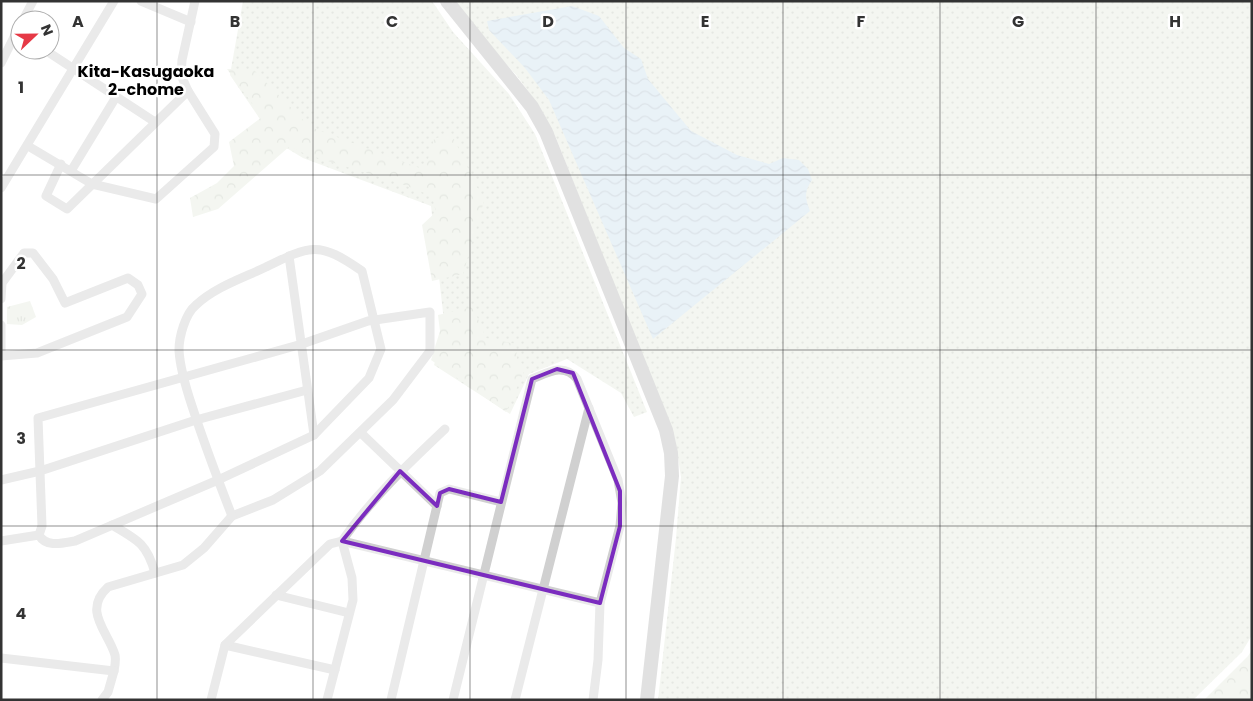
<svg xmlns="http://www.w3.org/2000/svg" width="1253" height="701" font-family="Poppins,sans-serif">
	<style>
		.grass { fill: url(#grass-dots) }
		.forest { fill: url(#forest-crowns) }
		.park { fill: url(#park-tufts) }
		.water { fill: url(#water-waves) }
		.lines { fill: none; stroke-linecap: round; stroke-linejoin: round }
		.street { stroke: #d0d0d0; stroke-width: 9 }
		.secondary { stroke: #bdbdbd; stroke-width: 14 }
		.marked { fill: none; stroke: #7b2cbf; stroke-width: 4; stroke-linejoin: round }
		.grid { fill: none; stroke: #333; stroke-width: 1; stroke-opacity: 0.55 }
		.labels { text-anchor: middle; stroke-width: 5; stroke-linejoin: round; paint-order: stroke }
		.neighbourhood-label { font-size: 16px; font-weight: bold; fill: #000; stroke: #fff }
		.grid-label { font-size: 16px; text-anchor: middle; font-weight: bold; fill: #333; stroke: #fff; stroke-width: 5; stroke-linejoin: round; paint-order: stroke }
	</style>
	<defs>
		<pattern id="grass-dots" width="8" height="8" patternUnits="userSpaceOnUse" patternTransform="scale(1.25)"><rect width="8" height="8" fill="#e6ecdf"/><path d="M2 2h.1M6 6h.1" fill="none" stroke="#c6cbc0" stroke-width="1.8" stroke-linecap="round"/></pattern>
		<pattern id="forest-crowns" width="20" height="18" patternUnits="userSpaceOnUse" patternTransform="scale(1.25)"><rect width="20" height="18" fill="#e6ecdf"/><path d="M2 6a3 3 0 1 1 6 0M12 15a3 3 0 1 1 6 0" fill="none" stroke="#c6cbc0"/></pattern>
		<pattern id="park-tufts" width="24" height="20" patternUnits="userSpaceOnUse" patternTransform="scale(1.25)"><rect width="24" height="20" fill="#e6ecdf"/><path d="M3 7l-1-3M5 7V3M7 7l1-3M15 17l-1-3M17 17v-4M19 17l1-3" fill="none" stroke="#c6cbc0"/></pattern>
		<pattern id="water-waves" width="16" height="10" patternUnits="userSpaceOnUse" patternTransform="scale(1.25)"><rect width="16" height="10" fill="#cfe2ee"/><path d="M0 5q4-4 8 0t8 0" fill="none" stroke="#b2c2cd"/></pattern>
	</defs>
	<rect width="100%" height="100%" fill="#fff"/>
	<g class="grass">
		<path d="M243 1H432L453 32 509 94 535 134 647 412 634 417 621 393 567 359 529 374 510 414 434 365 445 330 431 206 303 158 275 141 230 75Z"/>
		<path d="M455 1H1252V635L1242 652 1193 700H658L676 538 681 477 675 439 556 138 540 107 517 76 484 39Z"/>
	</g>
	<g class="forest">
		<path d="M227 69H253L310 127 425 170 434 139 451 133 484 201 463 274 432 281 422 225 436 212 432 196 399 183 305 154 290 146 218 209 193 217 190 198 217 183 234 166 229 142 262 117Z"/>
		<path d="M473 307 486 338 516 344 517 359 526 367 506 412 431 360 440 331 438 315Z"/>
		<path d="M1252 650V700H1204L1248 656Z"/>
	</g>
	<path class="park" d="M30 301 36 317 22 325 7 324V307Z"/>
	<path class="water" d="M572 6 599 16 624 48 641 59 648 79 691 131 737 155 769 164 783 158 799 160 808 169 812 180C804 192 805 198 810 211L653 339 549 100 525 68 489 30 487 21Z"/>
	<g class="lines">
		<g class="street">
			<path d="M141 1 191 22"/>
			<path d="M23 20 33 1"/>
			<path d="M45 50 155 122"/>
			<path d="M1 63 20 25"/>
			<path d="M28 146 92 184 156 199 214 147 215 134 188 91 181 75 182 60 195 1"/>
			<path d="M61 164 46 196 67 209 188 91"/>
			<path d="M71 171 116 97"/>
			<path d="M1 188 114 1"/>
			<path d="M289 256 314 435"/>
			<path d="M1 299 2 283 24 253H33L53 279 65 303 128 278 138 285 142 294 127 317 37 353 1 356V325"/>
			<path d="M361 433 437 506"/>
			<path d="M1 480 40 471 196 420 307 390"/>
			<path d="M112 525C138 540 147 544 155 573"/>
			<path d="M39 535 42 526 38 418 302 344 368 321 430 312V351L393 400 320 471 273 500 232 516 204 548 183 565 108 587C82 611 108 631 115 655 116 660 115 666 114 671"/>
			<path d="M1 541 39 535C46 548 63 543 75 541L218 480 314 435 369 378 381 349 362 271C319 241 311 245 266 267 243 278 215 287 196 305 185 314 179 337 179 350 180 369 186 388 192 406 204 443 218 480 232 516"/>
			<path d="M276 595 349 613"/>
			<path d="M225 645 335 670"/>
			<path d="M1 658 114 671 108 692 102 700"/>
			<path d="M211 700 225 645 330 544 342 541 600 603"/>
			<path d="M327 700 353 600 352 578 342 541C371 499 408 464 445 429"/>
			<path d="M391 700 440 493 449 489 501 502"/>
			<path d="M453 700 532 379C547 373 564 362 577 379L618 480 622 503 620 526 600 603 598 660 593 700"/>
			<path d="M515 700 589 408"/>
		</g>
		<path class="secondary" d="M447 1 532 107 546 132 666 430 671 453 672 476 647 700"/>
	</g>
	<path d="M0 0H1253V701H0ZM557 369 573 373 620 491V526L600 603 342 541 400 471 437 506 440 493 449 489 501 502 532 379Z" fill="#fff" fill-opacity=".55" fill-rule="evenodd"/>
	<path class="marked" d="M557 369 573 373 620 491V526L600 603 342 541 400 471 437 506 440 493 449 489 501 502 532 379Z"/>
	<path class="grid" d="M157 1V700M313 1V700M470 1V700M626 1V700M783 1V700M940 1V700M1096 1V700M1 175H1252M1 350H1252M1 526H1252"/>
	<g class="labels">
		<g class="neighbourhood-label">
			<text x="146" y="77">Kita-Kasugaoka<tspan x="146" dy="18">2-chome</tspan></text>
		</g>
	</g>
	<g class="grid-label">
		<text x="78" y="27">A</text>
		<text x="235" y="27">B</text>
		<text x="392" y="27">C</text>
		<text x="548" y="27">D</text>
		<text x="705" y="27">E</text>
		<text x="861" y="27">F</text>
		<text x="1018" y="27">G</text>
		<text x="1175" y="27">H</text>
		<text x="21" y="93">1</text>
		<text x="21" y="269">2</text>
		<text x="21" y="444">3</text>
		<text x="21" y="619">4</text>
	</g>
	<rect width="1253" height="701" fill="none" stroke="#333333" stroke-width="5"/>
	<g transform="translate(35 35) rotate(68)"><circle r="24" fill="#ffffff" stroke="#adadad"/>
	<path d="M0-4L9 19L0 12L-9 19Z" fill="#e63946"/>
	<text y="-8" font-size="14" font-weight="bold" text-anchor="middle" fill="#333333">N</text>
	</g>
</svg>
